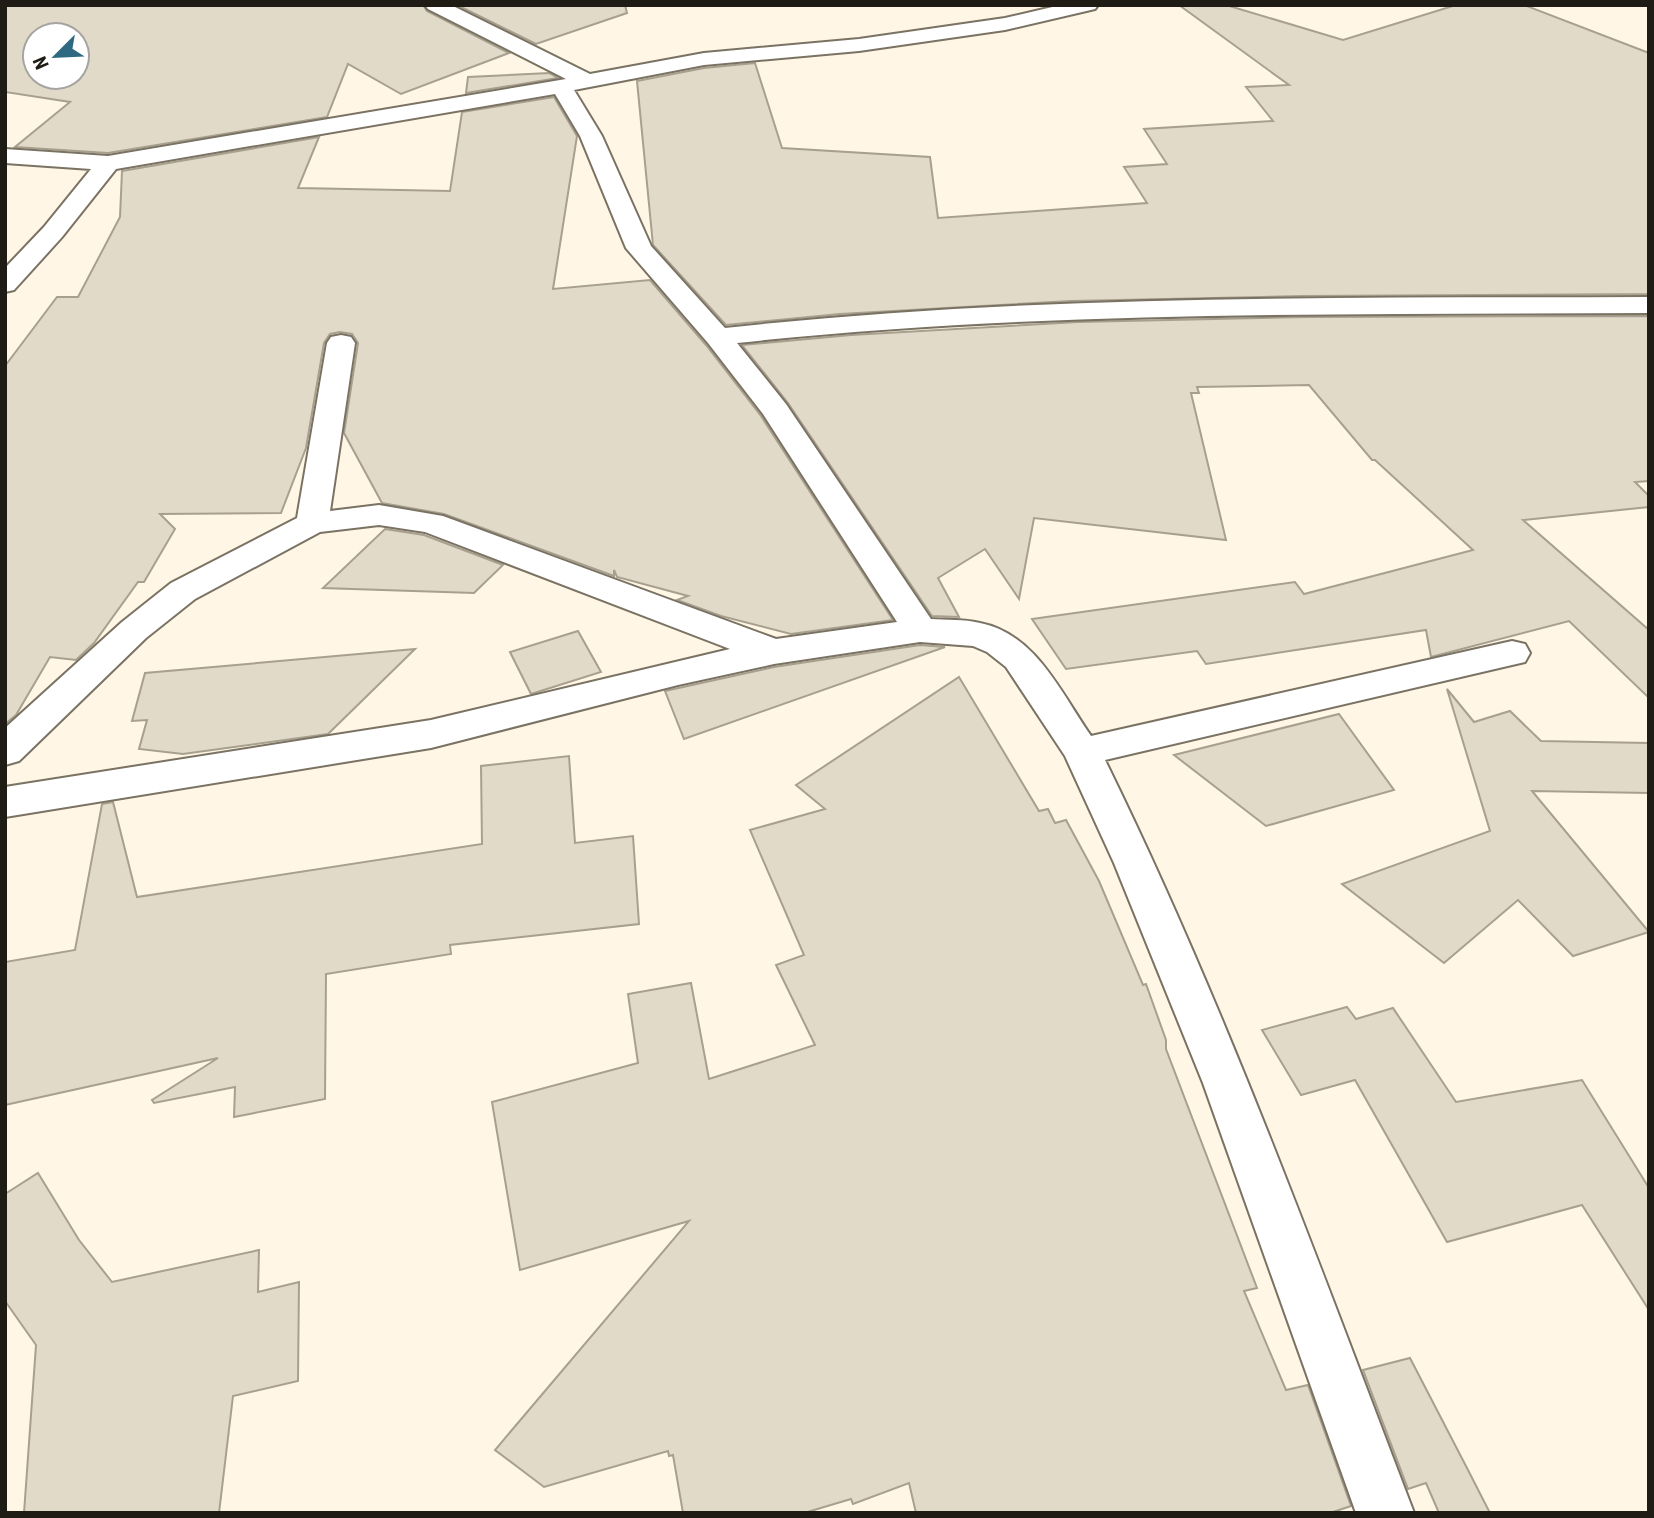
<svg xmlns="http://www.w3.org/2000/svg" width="1654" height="1518" font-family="'Roboto Condensed',sans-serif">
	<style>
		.building { fill: #e2dac8; stroke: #a8a08f; stroke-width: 2; fill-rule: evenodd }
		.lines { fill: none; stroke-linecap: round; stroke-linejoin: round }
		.minor-casing { stroke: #7a7263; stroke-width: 4 }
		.minor { fill: #fff; fill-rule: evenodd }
	</style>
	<rect width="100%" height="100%" fill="#fff6e5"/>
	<g class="building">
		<path d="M5 5H423L427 11 509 53 401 94 348 64 327 117 108 153 15 147 70 102 5 92ZM35 35H77V77H35Z"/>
		<path d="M457 5H625L627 13 536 44Z"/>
		<path d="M1179 5H1226L1343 40 1456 5H1524L1649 53V294L1302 296 1071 301 840 314 726 325 653 245 637 81 704 68 755 63 782 148 930 157 938 218 1147 203 1124 167 1167 164 1144 129 1273 121 1246 87 1289 85Z"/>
		<path d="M549 73 558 78 466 93 468 77Z"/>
		<path d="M554 97 577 136 553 289 650 280 706 345 761 416 893 620 791 634 721 616 677 600 688 596 617 577 614 570V576L444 514 382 503 344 433 358 343 352 334 340 332 330 334 324 343 306 448 281 513 160 514 175 529 144 582H138L94 643 76 660 50 657 16 715 5 724V366L57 297H78L120 217 122 171 319 137 298 188 450 191 462 112Z"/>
		<path d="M1649 316V481L1635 482 1649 496V507L1523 520 1649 630V698L1569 621 1431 657 1426 630 1206 664 1197 651 1066 669 1032 619 1295 582 1304 594 1473 550 1375 460H1372L1309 385 1197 387 1199 393H1191L1226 540 1034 518 1019 599 985 549 938 578 959 617 932 616 788 403 742 345 851 335 1078 322 1306 317Z"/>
		<path d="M385 529 424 535 503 565 474 593 323 588Z"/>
		<path d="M578 631 601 672 531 694 510 652Z"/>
		<path d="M920 645 945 647 684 739 665 691 774 667Z"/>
		<path d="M415 649 328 734 183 754 139 749 147 720 132 721 145 673Z"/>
		<path d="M959 677 1039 811 1048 809 1055 823 1066 820 1099 881 1143 985 1146 984 1166 1040V1049L1257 1288 1244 1291 1286 1390 1308 1385 1351 1506 1330 1513H916L909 1483 853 1504 851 1499 804 1513H683L673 1455 669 1456 668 1451 544 1487 495 1450 689 1221 520 1270 492 1102 638 1063 628 994 691 983 709 1079 815 1045 776 965 804 955 750 830 825 809 796 785Z"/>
		<path d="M1447 689 1474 722 1510 711 1541 741 1649 743V793L1532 791 1649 932 1573 956 1518 900 1444 963 1342 884 1490 831Z"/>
		<path d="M1339 714 1394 790 1266 826 1174 755Z"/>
		<path d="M569 756 575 843 633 836 639 924 450 945 451 954 326 974 325 1099 234 1117 235 1087 154 1103 152 1100 218 1058 5 1105V962L75 950 102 804 113 802 137 897 482 844 481 766Z"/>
		<path d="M1347 1007 1356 1019 1393 1008 1456 1102 1582 1080 1649 1188V1310L1582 1205 1447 1242 1355 1080 1301 1095 1262 1030Z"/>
		<path d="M38 1173 79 1240 112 1282 259 1250 258 1292 299 1282 298 1381 233 1396 219 1513H24L36 1345 5 1301V1194Z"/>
		<path d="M1410 1358 1468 1470 1490 1513H1439L1426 1483 1408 1489 1363 1370Z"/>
	</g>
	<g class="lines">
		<defs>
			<path id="minor" d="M425 5H451L590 74 704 53 859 39 1005 18 1061 5H1098L1095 9 1005 30 859 51 704 65 574 90 602 136 651 246 725 328C1032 294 1340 298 1649 297V313C1344 315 1040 310 737 343L786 404 931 619C947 620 964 619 980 623 1036 634 1061 693 1091 736L1512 641 1525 644 1530 653 1525 662 1512 665 1105 760C1225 1004 1317 1259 1414 1513H1356L1203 1083 1114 863 1065 756 1006 667 987 652 973 646 920 642 774 664 678 685 431 748 5 817V787L431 720 730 649 425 532 379 525 320 532 195 599 146 638 19 761 5 765V728L122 622 171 583 297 518 327 343 331 337 341 335 351 337 355 343 330 511 379 505 443 516 776 639 897 622 763 414 708 343 626 248 580 136 555 94 116 169 62 237 14 290 5 292V268L44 227 91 169 5 163V149L108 156 566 79 428 9Z"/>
		</defs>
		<use href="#minor" class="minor-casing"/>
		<use href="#minor" class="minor"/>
	</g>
	<rect width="1654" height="1518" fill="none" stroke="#1f1c16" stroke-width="14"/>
	<g transform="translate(56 56) rotate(246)"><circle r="33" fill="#ffffff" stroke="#a5a4a2" stroke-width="2"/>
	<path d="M0-5L12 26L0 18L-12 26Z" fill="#2e6981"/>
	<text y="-10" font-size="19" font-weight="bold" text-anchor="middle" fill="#1f1c16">N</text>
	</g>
</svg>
